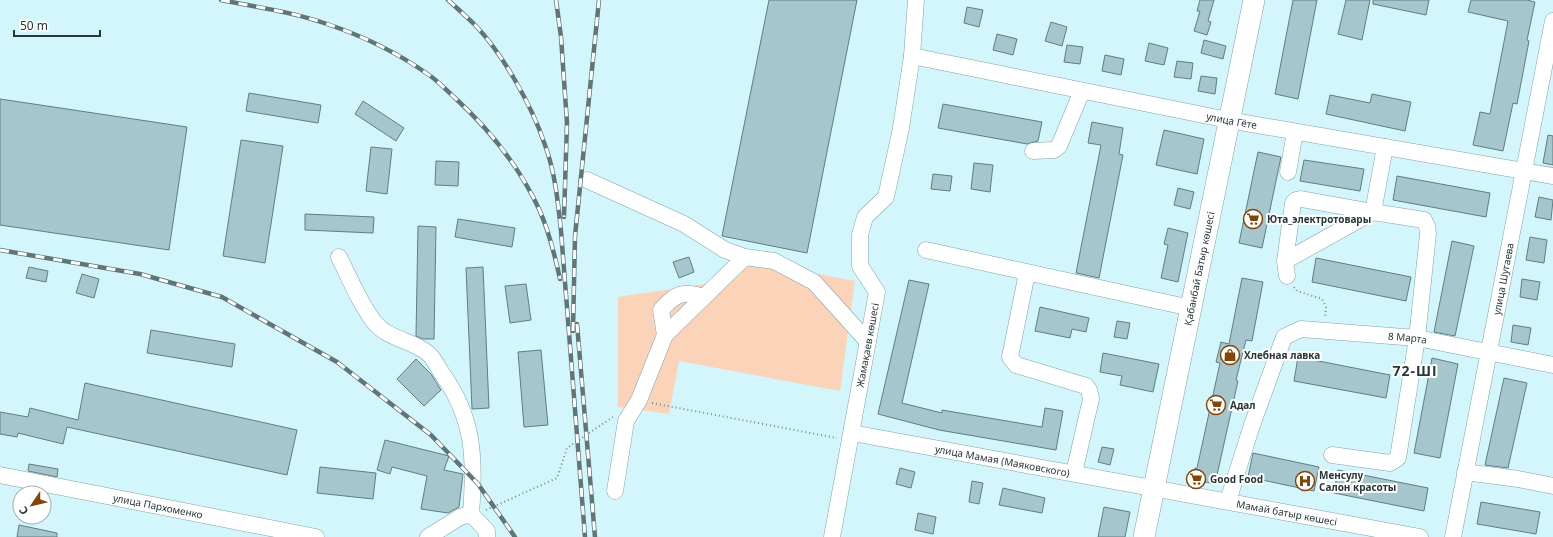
<svg xmlns="http://www.w3.org/2000/svg" width="1553" height="537" font-family="'Noto Sans',sans-serif">
	<style>
		.green { fill: #fad3b9 }
		.building { fill: #a4c6cc; stroke: #5e7e83 }
		.lines { fill: none; stroke-linecap: round; stroke-linejoin: round }
		.minor-casing { stroke: #81a2a7; stroke-width: 17 }
		.major-casing { stroke: #81a2a7; stroke-width: 22 }
		.path { stroke: #758d90; stroke-width: 2; stroke-dasharray: 1 3; stroke-linecap: butt }
		.minor { stroke: #fff; stroke-width: 16 }
		.major { stroke: #fff; stroke-width: 21 }
		.rail-casing { stroke: #607578; stroke-width: 4.5 }
		.rail { stroke: #fff; stroke-width: 3; stroke-dasharray: 9; stroke-linecap: butt }
		.labels { text-anchor: middle; stroke-width: 4; stroke-linejoin: round; paint-order: stroke }
		.street-label { font-size: 10px; fill: #283638; stroke: #fff }
		.poi-label { font-size: 10px; font-weight: bold; fill: #283638; stroke: #fff; text-anchor: start }
		.district-label { font-size: 14px; font-weight: bold; letter-spacing: 1px; fill: #283638; stroke: #fff }
	</style>
	<rect width="100%" height="100%" fill="#d3f6fc"/>
	<path class="green" d="M751 261 855 281 840 391 679 361 669 414 618 407V297L705 284Z"/>
	<g class="building">
		<path d="M769 0H857L807 253 722 236Z"/>
		<path d="M1200 0H1214L1208 21 1211 22 1207 35 1194 31 1200 11H1197Z"/>
		<path d="M1293 0H1317L1298 99 1275 94Z"/>
		<path d="M1346 0H1370L1362 40 1338 34Z"/>
		<path d="M1373 0H1429L1426 15 1373 4Z"/>
		<path d="M1471 0H1527L1535 2 1527 40 1529 41 1517 104 1513 103 1503 151 1473 145 1480 112 1490 114 1508 21 1468 12Z"/>
		<path d="M967 7 983 10 979 27 964 23Z"/>
		<path d="M1051 22 1067 27 1062 46 1045 41Z"/>
		<path d="M997 34 1017 39 1013 55 993 50Z"/>
		<path d="M1204 40 1226 46 1223 59 1201 53Z"/>
		<path d="M1149 43 1168 48 1164 65 1145 61Z"/>
		<path d="M1067 45 1083 47 1080 64 1064 62Z"/>
		<path d="M1105 55 1124 59 1121 75 1102 71Z"/>
		<path d="M1177 61 1193 63 1191 79 1174 77Z"/>
		<path d="M1201 76 1217 78 1215 94 1198 91Z"/>
		<path d="M249 93 321 105 318 123 246 111Z"/>
		<path d="M1372 94 1411 102 1405 131 1326 114 1330 95 1370 103Z"/>
		<path d="M0 99 187 127 169 250 0 225Z"/>
		<path d="M363 101 404 128 396 141 355 114Z"/>
		<path d="M943 104 1042 122 1038 141 1027 144 938 128Z"/>
		<path d="M1092 122 1123 128 1119 154 1123 155 1099 278 1076 273 1101 145 1088 143Z"/>
		<path d="M1164 130 1204 139 1197 174 1156 165Z"/>
		<path d="M1548 135 1553 136V165L1543 163Z"/>
		<path d="M241 140 283 146 265 263 223 256Z"/>
		<path d="M371 147 392 149 387 194 366 191Z"/>
		<path d="M1258 152 1281 157 1262 248 1239 243Z"/>
		<path d="M1304 160 1364 169 1360 191 1300 181Z"/>
		<path d="M436 161 459 162 458 186 435 185Z"/>
		<path d="M974 163 993 165 990 192 971 189Z"/>
		<path d="M933 174 952 176 950 191 931 189Z"/>
		<path d="M1397 176 1490 193 1486 217 1393 200Z"/>
		<path d="M1178 188 1194 192 1190 209 1174 205Z"/>
		<path d="M1539 197 1553 200 1551 220 1535 217Z"/>
		<path d="M305 214 374 217 373 233 305 230Z"/>
		<path d="M458 219 515 228 512 247 455 237Z"/>
		<path d="M418 226 436 227 434 339H423L416 336Z"/>
		<path d="M1168 228 1188 233 1178 282 1161 278 1168 245 1164 244Z"/>
		<path d="M1530 237 1547 240 1544 263 1526 260Z"/>
		<path d="M1452 241 1474 246 1455 336 1434 332Z"/>
		<path d="M689 257 694 272 679 278 673 262Z"/>
		<path d="M1316 258 1411 277 1406 301 1312 282Z"/>
		<path d="M29 267 48 271 46 282 26 278Z"/>
		<path d="M483 267 489 408 472 409 466 268Z"/>
		<path d="M82 274 99 279 94 298 76 293Z"/>
		<path d="M1242 278 1263 282 1252 341 1246 340 1236 380 1238 381 1215 484 1192 479 1195 468H1197L1220 363 1216 362 1221 342 1229 344Z"/>
		<path d="M1522 279 1540 282 1537 300 1520 297Z"/>
		<path d="M909 280 929 284 902 403 942 413V410L1042 427 1045 408 1063 411 1056 450 939 430 878 414Z"/>
		<path d="M526 284 531 320 510 323 505 286Z"/>
		<path d="M1040 307 1089 318 1086 332 1072 329 1070 338 1035 331Z"/>
		<path d="M1117 321 1130 323 1127 339 1114 337Z"/>
		<path d="M1513 325 1531 328 1528 345 1511 342Z"/>
		<path d="M151 330 235 344 232 367 147 353Z"/>
		<path d="M541 350 548 425 524 427 518 352Z"/>
		<path d="M1103 353 1159 364 1153 392 1120 385 1122 376 1100 372Z"/>
		<path d="M1298 357 1390 375 1386 398 1294 381Z"/>
		<path d="M1432 358 1458 364 1440 458 1414 453Z"/>
		<path d="M416 359 431 374 441 390 424 406 397 379Z"/>
		<path d="M1504 378 1527 383 1508 468 1485 465Z"/>
		<path d="M85 383 297 430 287 475 67 427 63 444 18 433 17 437 0 434V412L28 417 30 408 78 420Z"/>
		<path d="M385 440 449 456 444 470 463 474 459 507 448 513 421 509 427 476 392 467 390 474 377 470Z"/>
		<path d="M1102 447 1114 449 1110 465 1098 462Z"/>
		<path d="M1253 453 1319 467 1314 491 1248 477Z"/>
		<path d="M29 464 58 469 57 477 28 471Z"/>
		<path d="M320 467 376 473 373 499 317 493Z"/>
		<path d="M900 468 915 472 911 488 896 484Z"/>
		<path d="M1338 470 1428 488 1424 511 1334 493Z"/>
		<path d="M972 481 983 483 979 504 969 502Z"/>
		<path d="M1003 488 1045 498 1042 513 999 505Z"/>
		<path d="M1481 502 1540 512 1536 534 1477 524Z"/>
		<path d="M1104 507 1130 512 1125 537H1098Z"/>
		<path d="M918 513 936 517 933 534 915 530Z"/>
		<path d="M19 525 57 533V537H17Z"/>
	</g>
	<g class="lines">
		<defs>
			<g id="minor">
				<path id="s1" d="M912 56 1228 120 1553 176"/>
				<path d="M1033 151 1054 150 1059 146 1082 91"/>
				<path d="M1288 172 1295 132"/>
				<path d="M587 180 684 224 725 250 745 257 774 261 814 282 868 342"/>
				<path d="M926 250 1191 308"/>
				<path d="M339 257C350 279 360 304 375 323 389 340 414 340 430 355 435 361 439 369 443 375 475 420 475 462 471 514"/>
				<path d="M1285 261 1373 212 1301 199 1296 200 1293 203 1285 261 1287 276"/>
				<path d="M1027 273 1010 357 1016 365 1086 386 1089 390 1091 399 1074 473"/>
				<path d="M665 335 661 310C675 294 683 290 703 297"/>
				<path id="s2" d="M852 433 1420 537"/>
				<path d="M1332 455 1390 463 1398 458 1417 338 1428 234 1427 226 1424 220 1373 212 1385 147"/>
				<path d="M1465 472 1518 479 1553 486"/>
				<path id="s3" d="M0 475 316 537"/>
				<path d="M615 491 626 421 639 400 665 335 745 257"/>
				<path id="s4" d="M1228 501 1251 428 1284 337 1301 329 1417 338 1553 365"/>
				<path d="M428 537 460 517 471 514 487 531V537"/>
				<path id="s5" d="M832 537 877 292 860 266V235L865 217 886 197 901 128 912 56 916 0"/>
				<path id="s6" d="M1453 537 1553 21"/>
			</g>
			<g id="major">
				<path id="s7" d="M1144 537 1254 0"/>
			</g>
		</defs>
		<use href="#minor" class="minor-casing"/>
		<use href="#major" class="major-casing"/>
		<g class="path">
			<path d="M1294 287 1297 291 1322 299 1326 307 1325 318"/>
			<path d="M652 403 837 438"/>
			<path d="M486 510 557 478 567 448 613 417"/>
		</g>
		<use href="#minor" class="minor"/>
		<use href="#major" class="major"/>
		<defs>
			<g id="rail">
				<path d="M221 0C256 7 293 12 327 24 363 36 398 53 429 75 438 81 446 90 454 97 489 129 519 166 539 209 549 231 555 256 560 279"/>
				<path d="M448 0C457 8 466 16 475 25 503 54 532 106 545 145 555 172 558 202 561 231L585 537"/>
				<path d="M556 0 561 37 567 123 564 217"/>
				<path d="M0 250 140 274 222 297 337 362 431 435 478 484 515 537"/>
				<path d="M577 324 595 537"/>
				<path d="M573 331 575 236 599 0"/>
			</g>
		</defs>
		<use href="#rail" class="rail-casing"/>
		<use href="#rail" class="rail"/>
	</g>
	<defs>
		<symbol id="supermarket-ring" viewBox="-11 -11 22 22"><circle r="9.5" fill="#fff" stroke="#844509" stroke-width="1.5"/><path d="M-6-5.5h2.5l.6 2H6L4.5 2H-2.5L-4.4-4H-6ZM-1.5 3.2a1.3 1.3 0 1 0 .1 0ZM3 3.2a1.3 1.3 0 1 0 .1 0Z" fill="#844509"/></symbol>
		<symbol id="shop-ring" viewBox="-11 -11 22 22"><circle r="9.5" fill="#fff" stroke="#844509" stroke-width="1.5"/><path d="M-5-2.5h2.3a2.7 3.5 0 0 1 5.4 0H5L5.5 6h-11ZM-1.5-2.5h3a1.5 2.3 0 0 0-3 0Z" fill="#844509"/></symbol>
		<symbol id="hospital-ring" viewBox="-11 -11 22 22"><circle r="9.5" fill="#fff" stroke="#844509" stroke-width="1.5"/><path d="M-5-5h3v3.5h4V-5h3V5h-3V1.5h-4V5h-3Z" fill="#844509"/></symbol>
	</defs>
	<g fill-rule="evenodd">
		<use href="#supermarket-ring" x="1242" y="208" width="22" height="22"/>
		<use href="#shop-ring" x="1219" y="344" width="22" height="22"/>
		<use href="#supermarket-ring" x="1205" y="394" width="22" height="22"/>
		<use href="#supermarket-ring" x="1185" y="468" width="22" height="22"/>
		<use href="#hospital-ring" x="1294" y="470" width="22" height="22"/>
	</g>
	<g class="labels">
		<g class="street-label">
			<text dy="4" stroke="none"><textPath href="#s1" startOffset="326">улица Гёте</textPath></text>
			<text dy="4" stroke="none"><textPath href="#s7" startOffset="274">Қабанбай Батыр көшесі</textPath></text>
			<text dy="4" stroke="none"><textPath href="#s6" startOffset="263">улица Шугаева</textPath></text>
			<text dy="4" stroke="none"><textPath href="#s4" startOffset="299">8 Марта</textPath></text>
			<text dy="4" stroke="none"><textPath href="#s5" startOffset="195">Жамақаев көшесі</textPath></text>
			<text dy="4" stroke="none"><textPath href="#s2" startOffset="153">улица Мамая (Маяковского)</textPath></text>
			<text dy="4" stroke="none"><textPath href="#s3" startOffset="161">улица Пархоменко</textPath></text>
			<text dy="4" stroke="none"><textPath href="#s2" startOffset="442">Мамай батыр көшесі</textPath></text>
		</g>
		<g class="poi-label">
			<text x="1267" y="223">Юта_электротовары</text>
			<text x="1244" y="359">Хлебная лавка</text>
			<text x="1230" y="409">Адал</text>
			<text x="1319" y="479">Менсулу<tspan x="1319" dy="12">Салон красоты</tspan></text>
			<text x="1210" y="483">Good Food</text>
		</g>
		<g class="district-label">
			<text x="1415" y="376">72-ШІ</text>
		</g>
	</g>
	<g transform="translate(32 505) rotate(235)"><circle r="19" fill="#ffffff" stroke="#a9afaf"/>
	<path d="M0-3L7 15L0 10L-7 15Z" fill="#844509"/>
	<text y="-6" font-size="11" font-weight="bold" text-anchor="middle" fill="#283638">С</text>
	</g>
	<path d="M14 30v6h86v-6" fill="none" stroke="#283638" stroke-width="2"/>
	<text x="20" y="30" font-size="12" fill="#283638" stroke="#ffffff" stroke-width="3" paint-order="stroke">50 m</text>
</svg>
